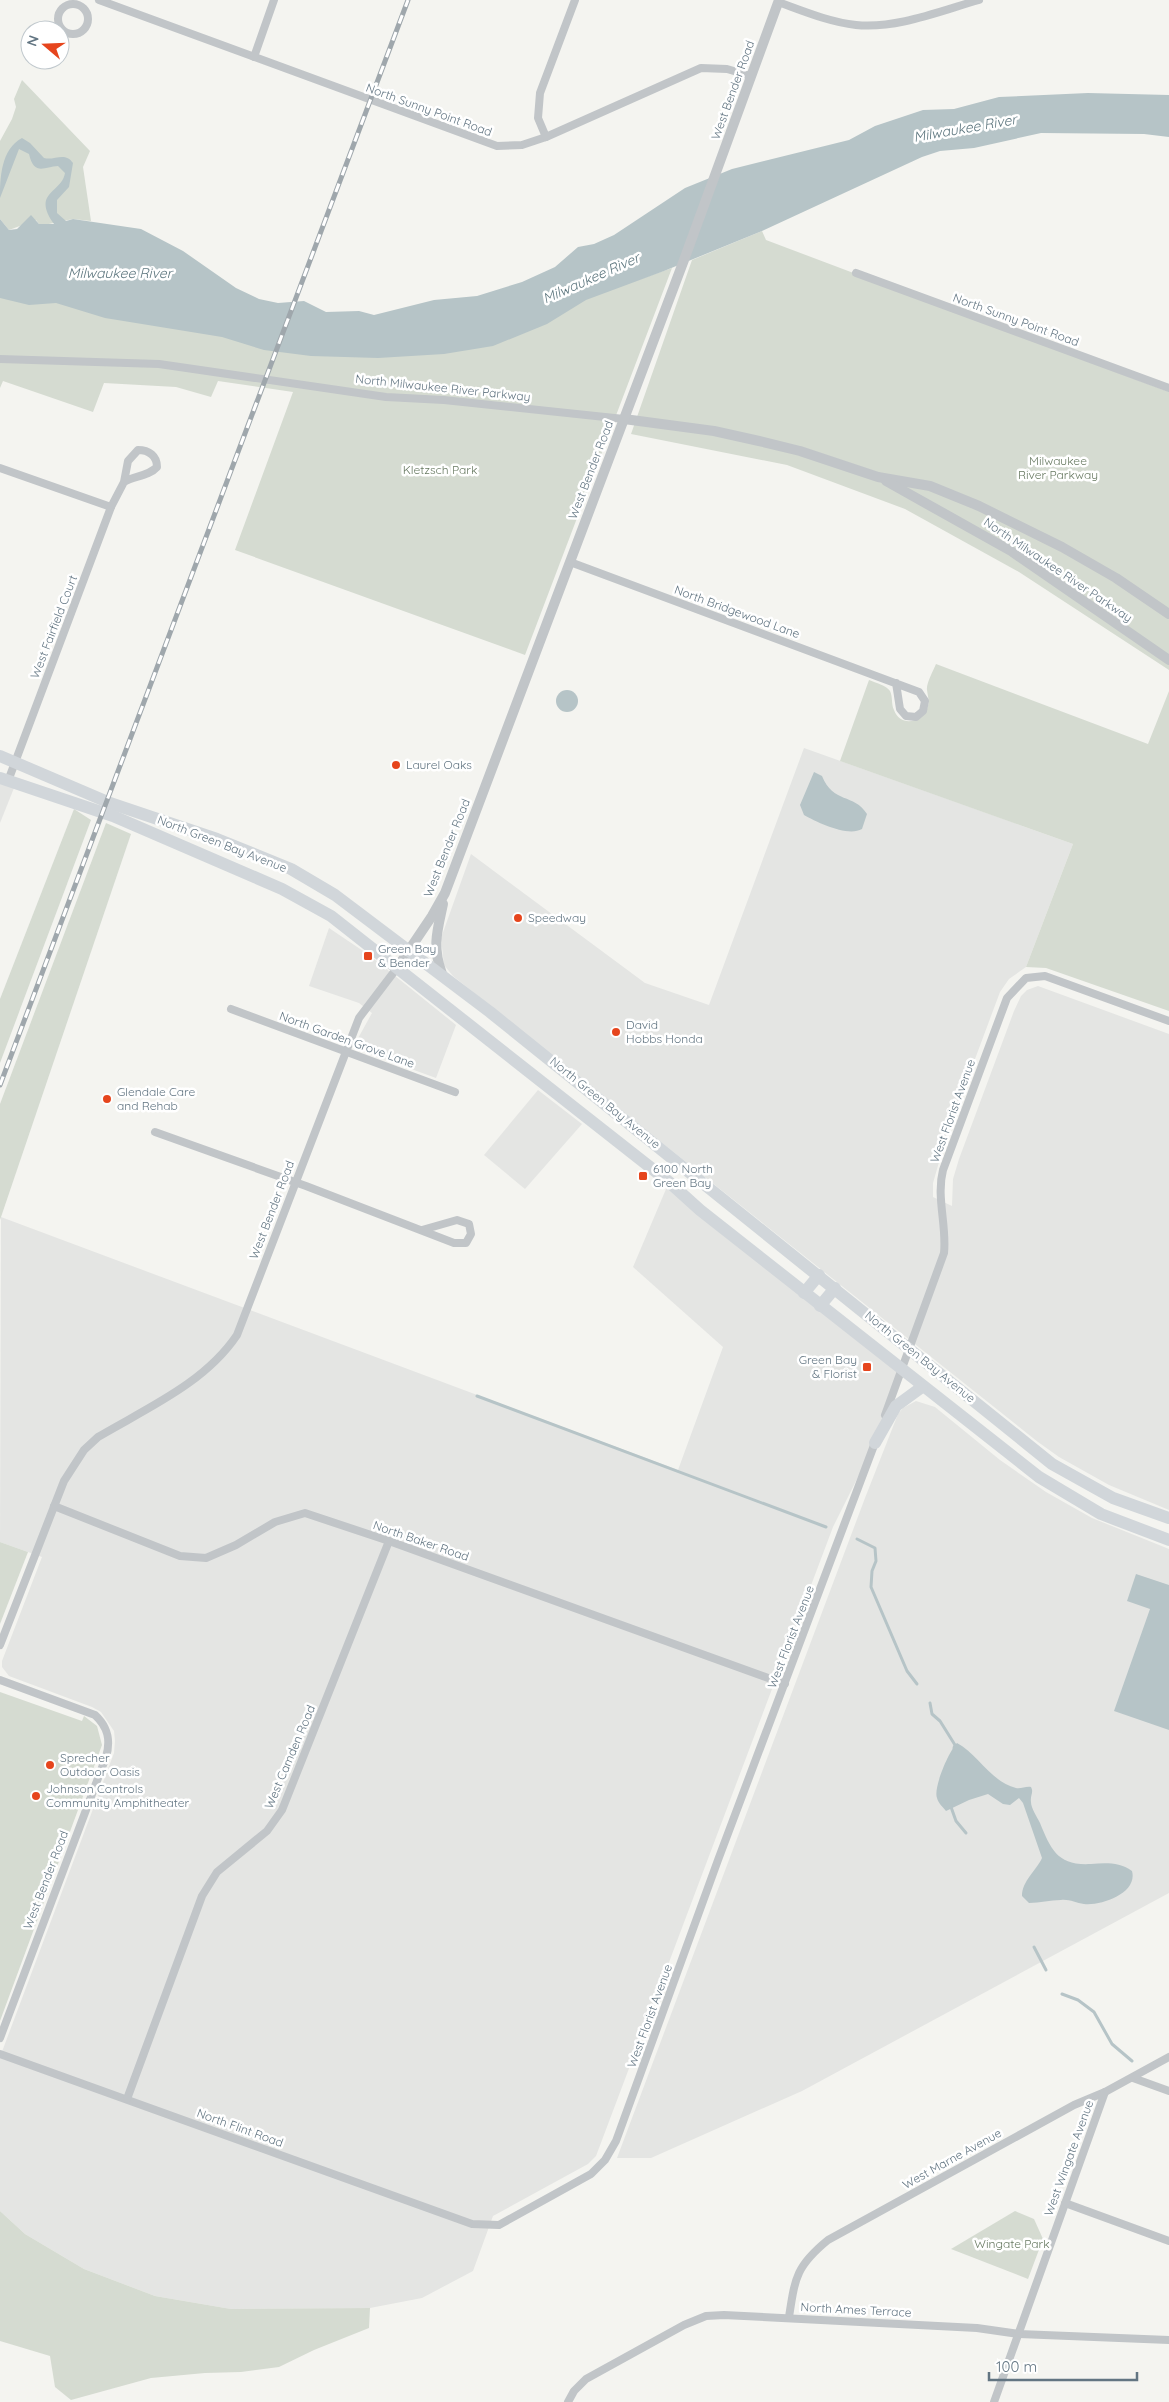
<svg xmlns="http://www.w3.org/2000/svg" width="1169" height="2402" font-family="Quicksand,sans-serif">
	<style>
		.built { fill: #e4e5e3 }
		.green { fill: #d5dbd1 }
		.water { fill: #b6c4c7 }
		.lines { fill: none; stroke-linecap: round; stroke-linejoin: round }
		.stream { stroke: #b6c4c7; stroke-width: 3 }
		.minor { stroke: #c1c5c8; stroke-width: 8 }
		.tertiary { stroke: #c1c5c8; stroke-width: 10 }
		.primary { stroke: #d1d6da; stroke-width: 12 }
		.rail-casing { stroke: #9fa7ac; stroke-width: 5 }
		.rail { stroke: #fff; stroke-width: 3; stroke-dasharray: 9; stroke-linecap: butt }
		.poi-dot { fill: #e6451d; stroke: #fff; stroke-width: 2 }
		.labels { text-anchor: middle; stroke-width: 5; stroke-linejoin: round; paint-order: stroke }
		.street-label { font-size: 12px; fill: #627582; stroke: #fff }
		.park-label { font-size: 12px; fill: #677961; stroke: #fff }
		.poi-label { font-size: 12px; fill: #627582; stroke: #fff; text-anchor: start }
		.water-label { font-size: 14px; font-style: italic; fill: #5e777f; stroke: #fff }
	</style>
	<rect width="100%" height="100%" fill="#f4f4f0"/>
	<g class="built">
		<path d="M804 748 1073 844 1026 967 1009 979 1000 992 947 1134 933 1183V1197L952 1206 953 1179 959 1159 1014 1011 1021 996 1027 990 1038 986 1169 1034V1510L1109 1485 1059 1457 1038 1442 544 1049 453 976 444 965 441 938 471 854 645 983 709 1005Z"/>
		<path d="M0 778 16 783 0 823Z"/>
		<path d="M329 928 369 955 456 1025 436 1078 359 1050 356 1042 372 1013 359 1003 309 986Z"/>
		<path d="M538 1090 582 1124 525 1189 484 1155Z"/>
		<path d="M669 1182 902 1371 875 1443 833 1527 596 2156 588 2164 493 2216 473 2271 422 2298 370 2308 231 2309 155 2296 84 2269 25 2234 0 2211V2057L114 1753 115 1741 114 1731 101 1712 92 1707 9 1676 2 1667V1661L42 1557 0 1542 1 1217 678 1470 723 1347 633 1267Z"/>
		<path d="M916 1401 935 1407 1000 1460 1046 1492 1092 1518 1169 1549V1893L802 2091 651 2158H617L865 1498 898 1414 903 1408Z"/>
	</g>
	<g class="green">
		<path d="M22 80 90 151 83 167 91 221 73 219 44 225 39 224 36 220 9 230 0 219V141L12 119 16 107 14 99Z"/>
		<path d="M762 231 766 240 1169 392V670L1019 572 905 509 787 465 631 434 692 260Z"/>
		<path d="M0 260 324 333 635 281 672 268 525 655 235 550 293 392 218 381 211 397 176 387 104 383 93 412 3 381 0 388Z"/>
		<path d="M936 664 1148 744 1169 691V1011L1046 968 1026 967 1073 844 840 761 869 680C876 683 886 685 890 691 893 697 891 704 894 710 900 727 921 723 927 709 930 701 928 698 927 690 926 684 933 671 936 664Z"/>
		<path d="M74 809 91 820 0 1063V999Z"/>
		<path d="M106 823 131 834 0 1220V1104Z"/>
		<path d="M0 1542 28 1552 0 1624Z"/>
		<path d="M0 1692 82 1721 84 1716 97 1726 102 1745 0 2021Z"/>
		<path d="M0 2211 25 2234 84 2269 155 2296 231 2309 370 2308 369 2328 314 2350 279 2367 241 2372 205 2373 151 2378 71 2400 55 2387 50 2356 0 2341Z"/>
		<path d="M1015 2211 1034 2219 1043 2239 1028 2279 951 2249Z"/>
	</g>
	<g class="water">
		<path d="M1088 93 1169 95V137L1144 134 1041 133 974 148 940 151 922 157 762 231 664 271 586 300 547 324 493 346 444 354 378 358 311 356 264 350 222 337 105 318 56 303 29 305 0 298V219L9 230 17 229 31 215 39 224H54C31 192 62 193 65 173L58 166C44 167 34 176 29 154L19 149 0 198C0 178 1 149 22 138L30 143 44 158C54 161 65 151 73 163L69 187 57 200V213L66 221 73 219 141 229 183 251 236 288 259 299 278 303 304 301 326 312 359 311 374 315 434 300 477 296 522 282 555 267 578 247 594 244 614 235 685 188 732 169 849 140 875 126 923 110 954 109 999 97Z"/>
		<circle cx="567" cy="701" r="11"/>
		<path d="M814 772 822 776C833 804 854 793 867 814L862 829C848 837 818 823 804 815L800 805Z"/>
		<path d="M1136 1574 1169 1585V1730L1114 1711 1150 1609 1127 1601Z"/>
		<path d="M957 1743C978 1754 991 1782 1016 1788 1021 1789 1026 1786 1031 1787 1034 1793 1030 1795 1031 1802 1031 1808 1037 1817 1040 1823 1051 1850 1058 1866 1091 1864 1106 1863 1119 1862 1132 1871 1138 1893 1102 1906 1084 1904 1076 1903 1069 1899 1061 1900 1050 1900 1040 1903 1029 1903L1022 1896C1022 1881 1036 1871 1042 1858L1023 1803 1019 1798 1010 1805 1003 1804 988 1794 969 1800 946 1811C943 1807 938 1803 937 1798 933 1788 949 1751 957 1743Z"/>
	</g>
	<g class="lines">
		<g class="stream">
			<path d="M477 1396 826 1527"/>
			<path d="M857 1539 875 1548 876 1561 872 1571 871 1587 907 1671 917 1684"/>
			<path d="M930 1703 932 1714 940 1721 955 1745 954 1748"/>
			<path d="M951 1807 956 1821 966 1833"/>
			<path d="M1034 1947 1046 1970"/>
			<path d="M1062 1994 1078 2000 1094 2012 1112 2044 1132 2061"/>
		</g>
		<g class="minor">
			<path d="M99 0 497 146 522 145 546 137 701 68 727 69 751 76"/>
			<path d="M778 2C803 11 829 22 856 25 897 29 940 11 979 0"/>
			<circle cx="73" cy="19" r="15"/>
			<path d="M254 57 274 0"/>
			<path d="M546 137 538 118 540 93 575 0"/>
			<path d="M856 273 1169 388"/>
			<path d="M0 359 159 364 386 397 444 400 624 419"/>
			<path d="M0 468 111 507"/>
			<path d="M570 562 919 692 925 701 923 711 916 717 906 716 900 709 896 683"/>
			<path d="M8 781 111 507 124 482 128 461 138 450C149 450 157 456 157 467 149 476 134 476 124 482"/>
			<path d="M231 1009 455 1092"/>
			<path d="M155 1132 306 1186 454 1243H466L471 1234 469 1224 457 1220 422 1230"/>
			<path d="M885 1415 944 1253C947 1226 936 1197 943 1170L1007 998 1026 978 1045 976 1169 1021"/>
			<path d="M54 1506 180 1556 206 1558 236 1545 275 1522 305 1513 389 1541 785 1684"/>
			<path d="M0 1645 64 1481 84 1450 98 1437C147 1408 205 1383 237 1335L359 1018 397 968"/>
			<path d="M0 1680 95 1715C108 1727 111 1740 106 1757L0 2038"/>
			<path d="M0 2054 472 2224 499 2225 591 2174 605 2160 616 2141 718 1860 876 1440"/>
			<path d="M1133 2078 1169 2091"/>
			<path d="M127 2099 202 1896 217 1872 267 1831 282 1810 389 1541"/>
			<path d="M1065 2203 1169 2241"/>
			<path d="M789 2317C795 2278 796 2266 828 2240L1074 2105 1105 2092 1169 2057"/>
			<path d="M568 2402 574 2391 586 2379 684 2325 706 2316 724 2315 977 2328 1019 2334 1169 2340"/>
			<path d="M994 2402 1105 2092"/>
		</g>
		<g class="tertiary">
			<path d="M624 419 714 431 759 441 800 451 878 477 930 486 979 506 1062 547 1116 578 1169 614"/>
			<path d="M886 481 1011 551 1169 660"/>
			<path d="M397 968 432 916 445 893 684 260 779 0"/>
			<path d="M442 974C432 946 437 932 443 904"/>
		</g>
		<g class="primary">
			<path d="M0 756 110 803 217 839 291 869 335 895 490 1012 1052 1464 1113 1498 1169 1518"/>
			<path d="M0 778 113 816 282 889 331 916 669 1182 700 1210 1039 1477 1101 1514 1169 1540"/>
			<path d="M804 1293 819 1275"/>
			<path d="M820 1306 835 1288"/>
			<path d="M875 1443 896 1406 922 1387"/>
		</g>
		<defs>
			<path id="rail" d="M0 1085 408 0"/>
		</defs>
		<use href="#rail" class="rail-casing"/>
		<use href="#rail" class="rail"/>
	</g>
	<g class="poi-dot">
		<circle cx="396" cy="765" r="5"/>
		<circle cx="518" cy="918" r="5"/>
		<rect x="363" y="951" width="10" height="10" rx="2.5"/>
		<circle cx="616" cy="1032" r="5"/>
		<circle cx="107" cy="1099" r="5"/>
		<rect x="638" y="1171" width="10" height="10" rx="2.5"/>
		<rect x="862" y="1362" width="10" height="10" rx="2.5"/>
		<circle cx="50" cy="1765" r="5"/>
		<circle cx="36" cy="1796" r="5"/>
	</g>
	<g class="labels">
		<g class="street-label">
			<text transform="translate(733 90) rotate(-70)" y="4">West Bender Road</text>
			<text transform="translate(429 110) rotate(20)" y="4">North Sunny Point Road</text>
			<text transform="translate(1016 320) rotate(20)" y="4">North Sunny Point Road</text>
			<text transform="translate(443 388) rotate(6)" y="4">North Milwaukee River Parkway</text>
			<text transform="translate(591 470) rotate(-69)" y="4">West Bender Road</text>
			<text transform="translate(1058 570) rotate(34)" y="4">North Milwaukee River Parkway</text>
			<text transform="translate(737 612) rotate(20)" y="4">North Bridgewood Lane</text>
			<text transform="translate(54 627) rotate(-69)" y="4">West Fairfield Court</text>
			<text transform="translate(222 844) rotate(21)" y="4">North Green Bay Avenue</text>
			<text transform="translate(447 848) rotate(-68)" y="4">West Bender Road</text>
			<text transform="translate(347 1040) rotate(20)" y="4">North Garden Grove Lane</text>
			<text transform="translate(605 1103) rotate(39)" y="4">North Green Bay Avenue</text>
			<text transform="translate(953 1111) rotate(-70)" y="4">West Florist Avenue</text>
			<text transform="translate(272 1210) rotate(-69)" y="4">West Bender Road</text>
			<text transform="translate(920 1357) rotate(39)" y="4">North Green Bay Avenue</text>
			<text transform="translate(421 1541) rotate(19)" y="4">North Baker Road</text>
			<text transform="translate(791 1637) rotate(-69)" y="4">West Florist Avenue</text>
			<text transform="translate(290 1757) rotate(-67)" y="4">West Camden Road</text>
			<text transform="translate(46 1880) rotate(-69)" y="4">West Bender Road</text>
			<text transform="translate(650 2016) rotate(-70)" y="4">West Florist Avenue</text>
			<text transform="translate(240 2128) rotate(20)" y="4">North Flint Road</text>
			<text transform="translate(1069 2158) rotate(-70)" y="4">West Wingate Avenue</text>
			<text transform="translate(952 2159) rotate(-29)" y="4">West Marne Avenue</text>
			<text transform="translate(856 2310) rotate(3)" y="4">North Ames Terrace</text>
		</g>
		<g class="park-label">
			<text x="1058" y="465">Milwaukee<tspan x="1058" dy="14">River Parkway</tspan></text>
			<text x="440" y="474">Kletzsch Park</text>
			<text x="1012" y="2248">Wingate Park</text>
		</g>
		<g class="poi-label">
			<text x="406" y="769">Laurel Oaks</text>
			<text x="528" y="922">Speedway</text>
			<text x="378" y="953">Green Bay<tspan x="378" dy="14">&amp; Bender</tspan></text>
			<text x="626" y="1029">David<tspan x="626" dy="14">Hobbs Honda</tspan></text>
			<text x="117" y="1096">Glendale Care<tspan x="117" dy="14">and Rehab</tspan></text>
			<text x="653" y="1173">6100 North<tspan x="653" dy="14">Green Bay</tspan></text>
			<text x="857" y="1364" text-anchor="end">Green Bay<tspan x="857" dy="14">&amp; Florist</tspan></text>
			<text x="60" y="1762">Sprecher<tspan x="60" dy="14">Outdoor Oasis</tspan></text>
			<text x="46" y="1793">Johnson Controls<tspan x="46" dy="14">Community Amphitheater</tspan></text>
		</g>
		<g class="water-label">
			<text transform="translate(965 128) rotate(-10)" y="5">Milwaukee River</text>
			<text x="120" y="278">Milwaukee River</text>
			<text transform="translate(591 278) rotate(-24)" y="5">Milwaukee River</text>
		</g>
	</g>
	<g transform="translate(45 45) rotate(289)"><circle r="24" fill="#ffffff" stroke="#c0c8cd"/>
	<path d="M0-4L9 19L0 12L-9 19Z" fill="#e6451d"/>
	<text y="-8" font-size="14" font-weight="bold" text-anchor="middle" fill="#627582">N</text>
	</g>
	<path d="M989 2372v8h148v-8" fill="none" stroke="#627582" stroke-width="2.5"/>
	<text x="996" y="2372" font-size="15" fill="#627582" stroke="#ffffff" stroke-width="4" paint-order="stroke">100 m</text>
</svg>
